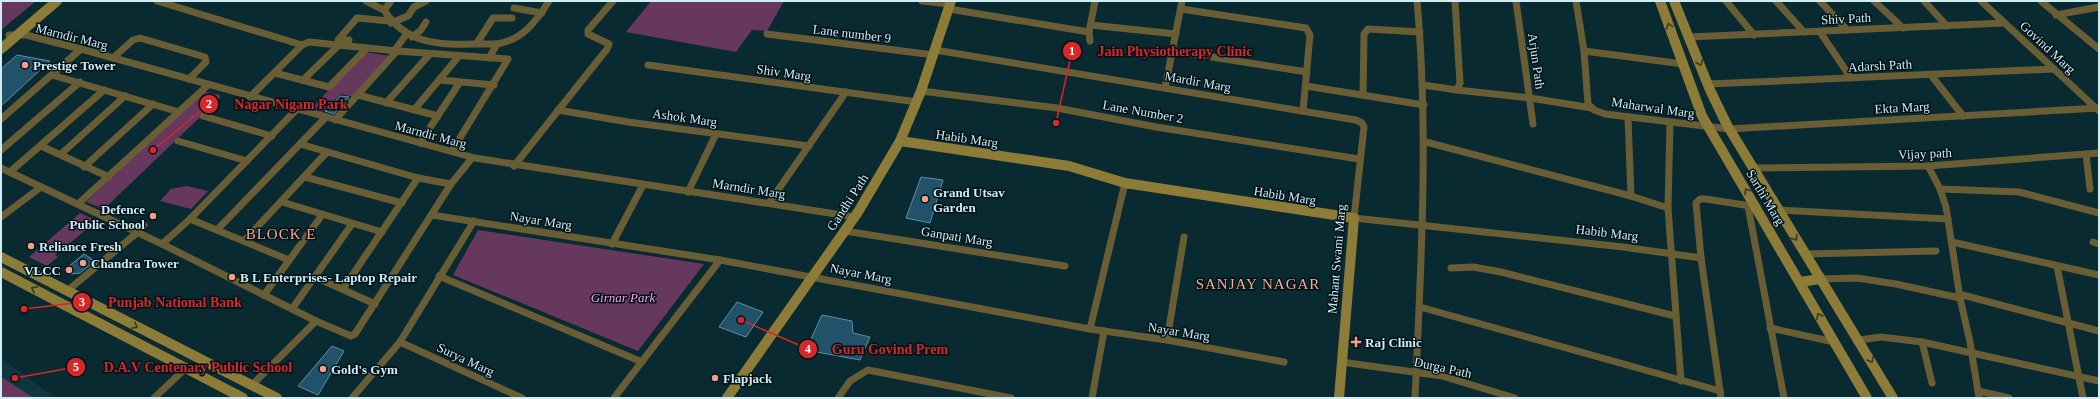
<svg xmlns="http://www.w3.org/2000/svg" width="2100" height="399" font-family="Georgia,serif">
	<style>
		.built { fill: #0e363f }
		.green { fill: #66385d }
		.building { fill: #22516a; stroke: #5e8da9 }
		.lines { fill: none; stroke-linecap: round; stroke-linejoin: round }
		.street { stroke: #685d34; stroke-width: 7 }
		.secondary { stroke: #8d7b38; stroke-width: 10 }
		.oneway { stroke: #383c24 }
		.poi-dot { fill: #f49e88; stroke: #001217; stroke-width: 1.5 }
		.labels { text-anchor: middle; stroke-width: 3; stroke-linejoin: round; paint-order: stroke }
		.street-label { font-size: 13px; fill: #d0edf5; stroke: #001217 }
		.poi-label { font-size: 13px; font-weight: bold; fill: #d0edf5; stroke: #001217; text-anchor: start }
		.park-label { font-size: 13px; font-style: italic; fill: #f8a3e6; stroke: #001217 }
		.quarter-label { font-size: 15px; letter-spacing: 1px; fill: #fbaa96; stroke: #001217 }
		.leader { fill: none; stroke: #d62828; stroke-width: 1.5 }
		.callout-dot { fill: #d62828; stroke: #001217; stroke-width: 1.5 }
		.mark-label { font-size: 12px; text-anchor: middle; font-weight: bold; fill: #fff }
		.callout-label { font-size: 14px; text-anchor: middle; font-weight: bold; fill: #d62828; stroke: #001217; stroke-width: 3; stroke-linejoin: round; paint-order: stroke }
	</style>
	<rect width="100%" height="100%" fill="#092a31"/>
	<path class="built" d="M1 358 56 398H1Z"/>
	<g class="green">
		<path d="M1 1H36L1 30Z"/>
		<path d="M651 1H784L767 31 752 30 736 52 626 32Z"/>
		<path d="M364 52 391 56 354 97 341 94 322 112 311 109Z"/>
		<path d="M203 91 220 95V98L104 209 86 202Z"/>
		<path d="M187 186 208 191 191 209 160 201 171 189Z"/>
		<path d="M80 213 97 221 55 255 58 257 47 266 29 257Z"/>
		<path d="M478 230 704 264 638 351 453 275Z"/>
		<path d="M3 378 34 398H1V379Z"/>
	</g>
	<g class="building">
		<path d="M17 55 50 61 1 106V69Z"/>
		<path d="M340 96 349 97 334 114 325 111Z"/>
		<path d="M921 177 943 180 930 223 906 218Z"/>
		<path d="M84 254 95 261 80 273 71 274 64 270Z"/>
		<path d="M737 302 763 312 746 337 719 327Z"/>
		<path d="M822 315 852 321 853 333 870 337 860 360 806 350Z"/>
		<path d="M332 346 344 351 318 395 298 386Z"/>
	</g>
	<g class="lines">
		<g class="street">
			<path d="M157 1 302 45"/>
			<path d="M366 1 384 10"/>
			<path d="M391 1 384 10C411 52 453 43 497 44L489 58"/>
			<path d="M922 1 950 4"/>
			<path d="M1516 1 1533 124"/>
			<path d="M1576 1 1584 51 1588 104 1594 110 1605 114 1729 129 2099 108"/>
			<path d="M1726 1 1754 35"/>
			<path d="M1776 1 1804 32"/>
			<path d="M1820 1 1847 30"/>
			<path d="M1874 1 1903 28"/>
			<path d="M1924 1 1947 26"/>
			<path d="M1981 1 2099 111"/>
			<path d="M2041 1 2099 49"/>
			<path d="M514 8 542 13"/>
			<path d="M949 9 1089 32"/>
			<path d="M1181 9 1306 28 1310 35 1303 111"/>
			<path d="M2056 15 2099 7"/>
			<path d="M391 23 408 16 414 7 426 1"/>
			<path d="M1091 25 1176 34"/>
			<path d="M1820 32 1851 78"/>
			<path d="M767 34 934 55"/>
			<path d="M9 35H26L81 49 475 158 855 217"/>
			<path d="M412 37 421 30 426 22"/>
			<path d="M1689 37 2004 23"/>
			<path d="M349 40H338L357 18 389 21"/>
			<path d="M1090 41 1089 32 1095 1"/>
			<path d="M477 43 493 18H512"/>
			<path d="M497 44C522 40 536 22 549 1"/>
			<path d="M935 50 1356 120 1362 123 1364 127 1354 218 1623 247 1701 258"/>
			<path d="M394 51 406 35"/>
			<path d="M1173 51 1307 72"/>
			<path d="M1584 51 1683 64"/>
			<path d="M113 58 133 40 140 38 205 57 206 62 189 79"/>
			<path d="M648 65 917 102"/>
			<path d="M275 73 329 87 366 49"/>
			<path d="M52 75 179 112"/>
			<path d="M1931 75 1963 116"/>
			<path d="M303 80 338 46"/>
			<path d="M440 80 494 85"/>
			<path d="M1708 84 2054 69"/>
			<path d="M1423 85 1457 90 1460 83 1455 1"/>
			<path d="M1306 86 1424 105"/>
			<path d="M1165 88 1182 1"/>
			<path d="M1457 90 1530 98 1592 108"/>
			<path d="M921 91 1057 108 1156 127 1359 159"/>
			<path d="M358 95 438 116"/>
			<path d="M1363 95 1364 34 1368 29 1420 32"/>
			<path d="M250 97 302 45 309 42 397 51 508 59 452 151"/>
			<path d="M386 103 430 54"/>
			<path d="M414 110 459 56"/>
			<path d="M558 110 628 122 809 146"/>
			<path d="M203 116 272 136"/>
			<path d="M1628 117 1631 196"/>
			<path d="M1 119 81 49"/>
			<path d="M335 120 397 51"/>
			<path d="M1670 123 1668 208 1681 381"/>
			<path d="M178 141 247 161"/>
			<path d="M1426 142 1631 196 1668 208"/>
			<path d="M420 143 460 82"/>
			<path d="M300 144 418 178 451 184"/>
			<path d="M41 146 109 177"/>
			<path d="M1 150 80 82"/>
			<path d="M61 154 125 96"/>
			<path d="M2086 154 2090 189"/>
			<path d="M514 166 607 49 609 44 588 34V30L613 1"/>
			<path d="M1928 166 1940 189 1946 207 1960 298 1970 342 1979 398"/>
			<path d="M84 167 153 104"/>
			<path d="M1 168 162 244 316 321 351 336 355 334 451 184 472 158"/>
			<path d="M1752 168 1928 166 2099 153"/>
			<path d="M10 172 104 90"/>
			<path d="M305 177 402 203"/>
			<path d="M1940 189 2019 192 2099 213"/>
			<path d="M688 192 716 134"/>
			<path d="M282 202 382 232"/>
			<path d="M769 203 846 92"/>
			<path d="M78 204 208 85"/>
			<path d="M1748 206 1784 398"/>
			<path d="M1778 210 1948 219"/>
			<path d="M432 215 720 260 1090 329 1167 340 1284 362"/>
			<path d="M1 217 41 187"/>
			<path d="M190 219 289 260"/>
			<path d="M217 230 326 117"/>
			<path d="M136 231 144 225"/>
			<path d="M845 231 1065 266"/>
			<path d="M244 241 327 152"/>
			<path d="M1952 242 2099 275"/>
			<path d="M2093 242 2099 244"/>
			<path d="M162 244 190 219 297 109"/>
			<path d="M612 244 643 185"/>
			<path d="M1805 254 1936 251"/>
			<path d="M2057 266 2083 398"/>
			<path d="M1451 268 1473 267 1501 272 1675 316"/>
			<path d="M439 276 642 362"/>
			<path d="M315 277 375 304"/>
			<path d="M1820 279 1857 278 1896 284 1960 298"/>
			<path d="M343 289 418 178"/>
			<path d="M67 291 138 232"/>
			<path d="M1959 294 2099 331"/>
			<path d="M264 295 322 215"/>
			<path d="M1420 307 1720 391"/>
			<path d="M292 309 352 224"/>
			<path d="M1770 328 1834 342"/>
			<path d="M1090 329 1125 183"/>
			<path d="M1167 340 1184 237"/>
			<path d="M1859 340 1881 337 1922 342 2099 381"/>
			<path d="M400 342 522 398"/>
			<path d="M1922 342 1932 383"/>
			<path d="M1341 362 1442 376 1515 398"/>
			<path d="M252 385 316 321"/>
			<path d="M1978 391 2009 398"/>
			<path d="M154 398 186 368"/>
			<path d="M352 398 400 342 474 221"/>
			<path d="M614 398 720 260"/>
			<path d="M838 398 850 381 868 370 1011 398"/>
			<path d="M1092 398 1104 331"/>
			<path d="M1415 398C1421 265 1429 134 1417 1"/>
			<path d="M1721 398 1701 258 1696 203 1700 199H1706L1757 207"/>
		</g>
		<g class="secondary">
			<path d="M1660 1 1702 116 1867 398"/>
			<path d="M1674 1 1710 90 1727 125 1893 398"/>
			<path d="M1 49 57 1"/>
			<path d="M900 141 1069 166 1125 183 1354 218 1339 398"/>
			<path d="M1 257 277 398"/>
			<path d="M1 272 243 398"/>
			<path d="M1800 282 1820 279"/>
			<path d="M727 398 858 212 900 141 921 91 951 1"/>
		</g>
	</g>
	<defs><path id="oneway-chevron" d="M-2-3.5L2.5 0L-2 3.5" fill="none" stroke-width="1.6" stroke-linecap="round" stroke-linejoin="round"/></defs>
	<g class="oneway">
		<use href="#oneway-chevron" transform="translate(1669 26) rotate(-111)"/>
		<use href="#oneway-chevron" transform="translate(1700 63) rotate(68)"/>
		<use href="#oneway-chevron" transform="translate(1747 191) rotate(-122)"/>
		<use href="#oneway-chevron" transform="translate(1795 238) rotate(58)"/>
		<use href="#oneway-chevron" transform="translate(34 289) rotate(-152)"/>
		<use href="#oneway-chevron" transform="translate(1819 316) rotate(-120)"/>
		<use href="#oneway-chevron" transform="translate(135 326) rotate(27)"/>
		<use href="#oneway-chevron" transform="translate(1871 360) rotate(60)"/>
	</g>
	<g class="poi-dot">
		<circle cx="25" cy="65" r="4"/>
		<circle cx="925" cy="199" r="4"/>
		<circle cx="153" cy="216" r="4"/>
		<circle cx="31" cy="246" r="4"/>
		<circle cx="83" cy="263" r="4"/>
		<circle cx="69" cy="270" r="4"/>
		<circle cx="232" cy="277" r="4"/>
		<path d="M1354 336h4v4h4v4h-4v4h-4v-4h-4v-4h4z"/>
		<circle cx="323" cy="369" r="4"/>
		<circle cx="715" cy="378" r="4"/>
	</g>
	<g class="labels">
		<g class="street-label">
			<text transform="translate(1846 18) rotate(-3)" y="5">Shiv Path</text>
			<text transform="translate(852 33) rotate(7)" y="5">Lane number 9</text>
			<text transform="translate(72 36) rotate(14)" y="5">Marndir Marg</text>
			<text transform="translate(2048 47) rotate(43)" y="5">Govind Marg</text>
			<text transform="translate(1537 61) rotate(82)" y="5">Arjun Path</text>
			<text transform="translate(1880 65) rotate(-3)" y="5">Adarsh Path</text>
			<text transform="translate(784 72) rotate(8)" y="5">Shiv Marg</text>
			<text transform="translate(1198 81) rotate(10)" y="5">Mardir Marg</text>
			<text transform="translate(1653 107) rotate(8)" y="5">Maharwal Marg</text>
			<text transform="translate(1902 107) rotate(-3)" y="5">Ekta Marg</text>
			<text transform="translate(1143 111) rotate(10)" y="5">Lane Number 2</text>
			<text transform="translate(685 117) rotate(8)" y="5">Ashok Marg</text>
			<text transform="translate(431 134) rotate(15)" y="5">Marndir Marg</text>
			<text transform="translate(967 138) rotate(8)" y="5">Habib Marg</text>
			<text transform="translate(1925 153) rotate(-2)" y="5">Vijay path</text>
			<text transform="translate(749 188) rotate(9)" y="5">Marndir Marg</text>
			<text transform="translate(1285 195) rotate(9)" y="5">Habib Marg</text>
			<text transform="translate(1766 197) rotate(59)" y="5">Sarthi Marg</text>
			<text transform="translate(847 202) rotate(-57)" y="5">Gandhi Path</text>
			<text transform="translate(541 220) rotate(9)" y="5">Nayar Marg</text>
			<text transform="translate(1607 232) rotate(7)" y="5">Habib Marg</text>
			<text transform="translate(957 236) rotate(9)" y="5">Ganpati Marg</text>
			<text transform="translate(1336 259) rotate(-85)" y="5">Mahant Swami Marg</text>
			<text transform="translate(861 273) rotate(11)" y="5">Nayar Marg</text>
			<text transform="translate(1179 331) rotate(9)" y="5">Nayar Marg</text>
			<text transform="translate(466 359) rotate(25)" y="5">Surya Marg</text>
			<text transform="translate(1443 367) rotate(12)" y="5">Durga Path</text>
		</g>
		<g class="poi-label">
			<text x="33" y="70">Prestige Tower</text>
			<text x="933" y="197">Grand Utsav<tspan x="933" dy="15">Garden</tspan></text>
			<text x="145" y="214" text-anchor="end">Defence<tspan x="145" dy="15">Public School</tspan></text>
			<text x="39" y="251">Reliance Fresh</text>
			<text x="91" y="268">Chandra Tower</text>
			<text x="61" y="275" text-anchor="end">VLCC</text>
			<text x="240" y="282">B L Enterprises- Laptop Repair</text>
			<text x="1365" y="347">Raj Clinic</text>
			<text x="331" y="374">Gold's Gym</text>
			<text x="723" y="383">Flapjack</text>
		</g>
		<g class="park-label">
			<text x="623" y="302">Girnar Park</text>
		</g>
		<g class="quarter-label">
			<text x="281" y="239">BLOCK E</text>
			<text x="1258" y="289">SANJAY NAGAR</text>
		</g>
	</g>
	<path class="leader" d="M1056 123L1072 51M153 150L209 104M24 309L82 302M741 320L808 349M15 378L76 367"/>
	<g class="callout-dot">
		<circle cx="1056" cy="123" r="4"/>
		<circle cx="153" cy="150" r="4"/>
		<circle cx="24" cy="309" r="4"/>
		<circle cx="741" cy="320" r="4"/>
		<circle cx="15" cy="378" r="4"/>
		<circle cx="1072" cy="51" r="10"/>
		<circle cx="209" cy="104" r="10"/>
		<circle cx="82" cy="302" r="10"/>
		<circle cx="808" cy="349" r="10"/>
		<circle cx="76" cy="367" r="10"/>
	</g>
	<g class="mark-label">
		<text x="1072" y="55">1</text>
		<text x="209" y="108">2</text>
		<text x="82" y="306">3</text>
		<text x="808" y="353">4</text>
		<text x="76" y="371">5</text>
	</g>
	<g class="callout-label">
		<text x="1175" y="56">Jain Physiotherapy Clinic</text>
		<text x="291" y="109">Nagar Nigam Park</text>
		<text x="175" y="307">Punjab National Bank</text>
		<text x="890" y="354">Guru Govind Prem</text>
		<text x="198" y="372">D.A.V Centenary Public School</text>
	</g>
	<rect width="2100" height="399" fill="none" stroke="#d0edf5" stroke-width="4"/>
</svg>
